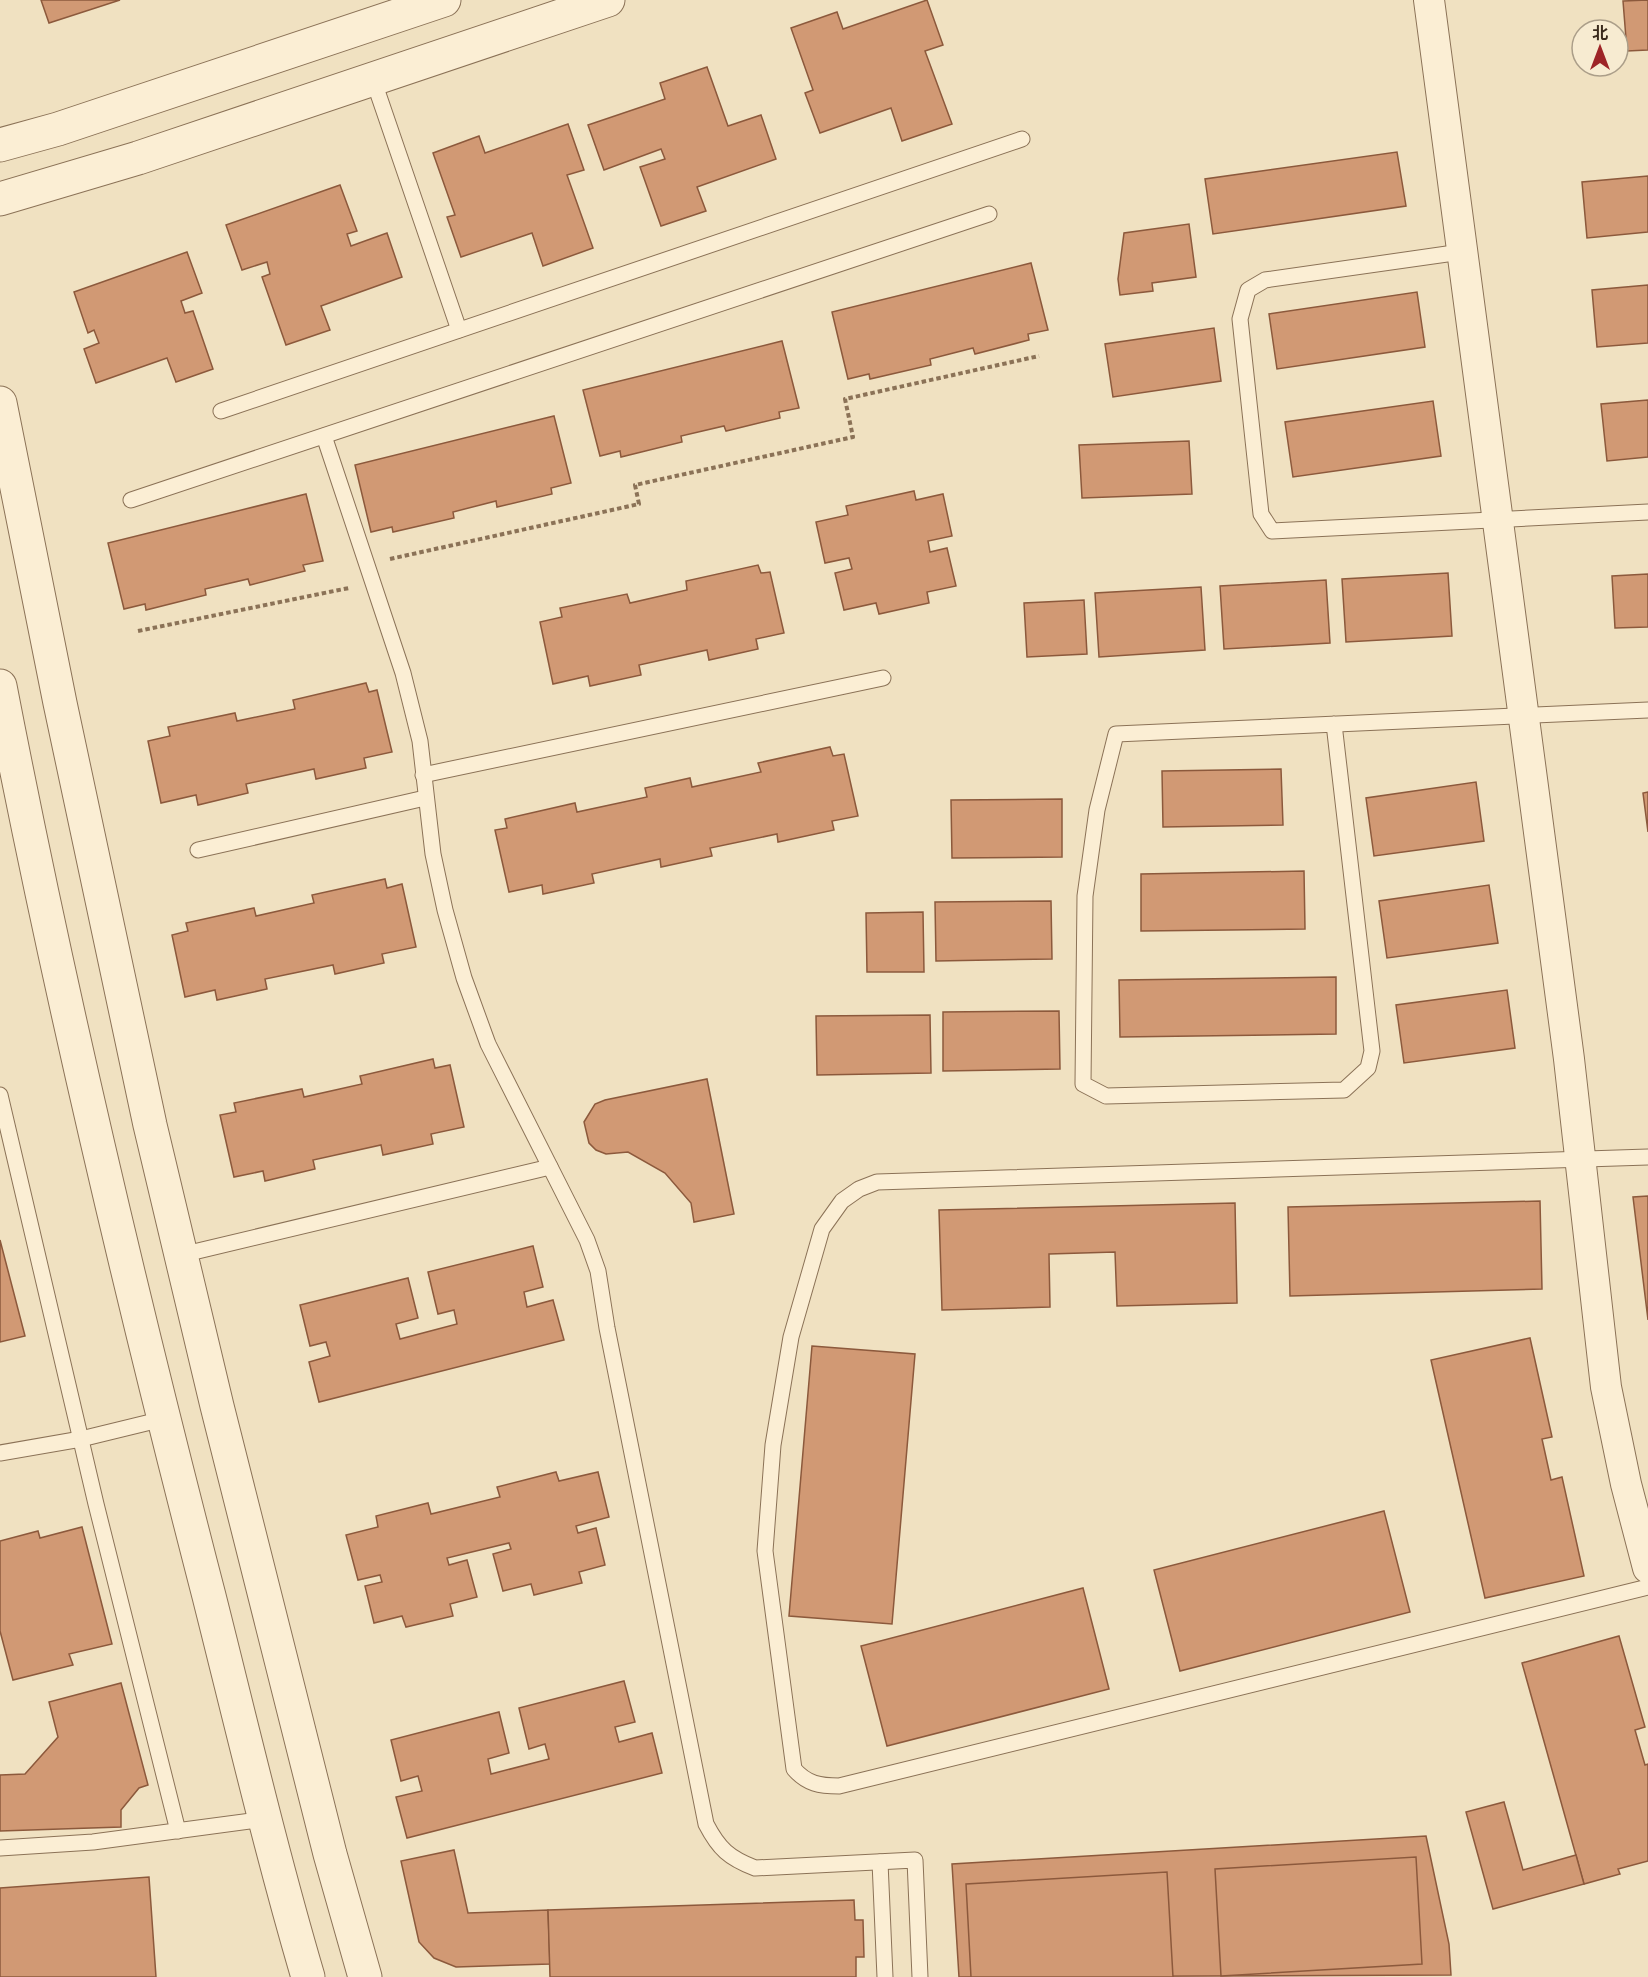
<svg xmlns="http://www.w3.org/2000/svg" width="1648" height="1977" font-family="Bitter,'Noto Sans SC',serif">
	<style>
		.building { fill: #d19974; stroke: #8c593c; stroke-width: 1.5 }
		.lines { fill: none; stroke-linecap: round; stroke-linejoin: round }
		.service-casing { stroke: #8b7257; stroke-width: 17 }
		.minor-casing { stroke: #8b7257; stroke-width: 32 }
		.tertiary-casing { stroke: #8b7257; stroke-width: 35 }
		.path { stroke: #8b7257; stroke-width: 4; stroke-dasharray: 4.5 3; stroke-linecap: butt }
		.service { stroke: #fbeed4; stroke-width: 15 }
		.minor { stroke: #fbeed4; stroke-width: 30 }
		.tertiary { stroke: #fbeed4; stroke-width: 33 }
	</style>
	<rect width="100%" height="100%" fill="#f0e1c1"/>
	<g class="building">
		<path d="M41 0H120L49 23Z"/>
		<path d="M927 0 943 45 925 51 952 124 902 141 891 108 820 133 805 93 813 90 791 28 837 12 843 29Z"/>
		<path d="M1648 0V50L1627 51 1623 1Z"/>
		<path d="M707 67 728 126 761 115 776 159 697 187 706 211 661 226 640 167 665 159 661 149 604 170 588 125 665 99 660 83Z"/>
		<path d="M568 124 584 170 567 175 593 248 543 266 532 233 461 257 447 217 455 215 433 153 479 136 485 153Z"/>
		<path d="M1397 152 1406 206 1213 234 1205 179Z"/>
		<path d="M1648 176V232L1587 238 1582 182Z"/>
		<path d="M340 185 357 231 347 234 351 246 387 233 402 277 321 306 330 330 286 345 262 277 270 274 267 262 242 270 226 225Z"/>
		<path d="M1189 224 1196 277 1152 283 1153 291 1120 295 1118 279 1124 233Z"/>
		<path d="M187 252 202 293 181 301 185 313 193 311 213 369 176 382 167 358 96 383 84 349 99 343 94 330 88 333 74 292Z"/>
		<path d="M1031 263 1048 330 1028 334 1029 340 975 354 973 348 930 359 931 365 870 379 869 374 848 379 832 312Z"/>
		<path d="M1648 285V343L1597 347 1592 290Z"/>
		<path d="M1417 292 1425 347 1277 369 1269 314Z"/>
		<path d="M1214 328 1221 381 1113 397 1105 344Z"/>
		<path d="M782 341 799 408 779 412 780 418 726 431 724 426 681 436 682 442 621 457 620 451 600 456 583 390Z"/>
		<path d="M1648 400V457L1607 461 1601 404Z"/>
		<path d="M1433 401 1441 456 1293 477 1285 422Z"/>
		<path d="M554 416 571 483 551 488 552 494 497 507 496 501 453 512 454 518 393 532 392 527 371 532 355 465Z"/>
		<path d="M1189 441 1192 494 1082 498 1079 445Z"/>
		<path d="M914 491 916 500 943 494 952 536 928 541 930 552 947 548 956 586 927 592 929 603 879 614 876 603 844 610 835 573 852 569 849 558 825 563 816 522 848 515 846 506Z"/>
		<path d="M306 494 323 561 303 565 305 571 250 585 248 579 205 589 206 595 146 610 145 604 124 609 108 543Z"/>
		<path d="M758 565 761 573 770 572 784 633 756 639 758 649 709 660 707 650 639 665 641 675 590 686 588 676 553 684 540 622 562 617 560 608 627 594 630 603 687 590 686 581Z"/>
		<path d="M1448 573 1452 636 1346 642 1342 579Z"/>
		<path d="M1648 574V627L1615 628 1612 576Z"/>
		<path d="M1326 580 1330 643 1224 649 1220 586Z"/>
		<path d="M1201 587 1205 650 1099 657 1095 593Z"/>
		<path d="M1084 600 1087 654 1027 657 1024 603Z"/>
		<path d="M366 683 369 692 377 690 392 752 364 758 366 768 316 779 314 769 246 784 248 793 198 805 196 795 161 803 148 741 170 736 168 727 235 713 237 721 295 709 293 700Z"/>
		<path d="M830 747 833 756 844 754 858 816 832 821 834 830 778 842 777 834 710 848 712 856 661 867 660 859 592 874 594 883 543 894 542 885 509 892 495 830 507 828 505 819 575 803 577 812 647 797 645 788 690 778 692 787 761 772 758 763Z"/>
		<path d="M1281 769 1283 825 1163 827 1162 771Z"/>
		<path d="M1476 782 1484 841 1374 856 1366 798Z"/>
		<path d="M1648 792V832L1643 793Z"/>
		<path d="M1062 799V857L952 858 951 800Z"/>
		<path d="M1304 871 1305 929 1141 931V874Z"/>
		<path d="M385 879 387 888 402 884 416 947 382 954 384 963 335 974 333 965 265 979 267 989 217 1000 215 990 185 997 172 935 188 931 186 923 254 908 256 916 314 903 312 895Z"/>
		<path d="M1489 885 1498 943 1387 958 1379 901Z"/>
		<path d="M1051 901 1052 959 936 961 935 902Z"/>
		<path d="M923 912 924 972H867L866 913Z"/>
		<path d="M1336 977V1034L1120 1037 1119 980Z"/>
		<path d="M1507 990 1515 1048 1404 1063 1396 1005Z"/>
		<path d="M1059 1011 1060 1069 943 1071V1012Z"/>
		<path d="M930 1015 931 1073 817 1075 816 1016Z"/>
		<path d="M433 1059 435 1068 450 1065 464 1127 431 1134 433 1144 383 1155 381 1145 313 1160 315 1169 265 1181 263 1171 234 1177 220 1115 236 1112 234 1103 302 1089 304 1097 362 1084 360 1076Z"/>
		<path d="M707 1079 734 1214 694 1222 691 1203 665 1173 628 1152 606 1154 596 1150 589 1143 584 1122 595 1104 605 1100Z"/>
		<path d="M1648 1196V1320L1633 1197Z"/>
		<path d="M1540 1201 1542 1289 1290 1296 1288 1207Z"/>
		<path d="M1235 1203 1237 1303 1117 1306 1115 1252 1049 1254 1050 1307 942 1310 939 1210Z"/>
		<path d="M0 1240 25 1336 0 1342Z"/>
		<path d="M533 1246 543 1287 524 1292 527 1307 553 1300 564 1340 319 1402 309 1362 330 1356 326 1342 310 1346 300 1305 408 1278 418 1318 396 1324 400 1339 457 1324 454 1310 438 1314 428 1272Z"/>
		<path d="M1530 1338 1552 1437 1542 1439 1551 1480 1562 1477 1584 1576 1485 1598 1431 1360Z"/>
		<path d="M812 1346 915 1354 892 1624 789 1616Z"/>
		<path d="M556 1472 559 1481 598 1472 609 1517 576 1526 578 1533 596 1528 605 1565 579 1572 582 1583 534 1595 531 1584 503 1591 493 1554 511 1549 509 1543 447 1558 449 1565 467 1560 477 1597 450 1604 453 1616 406 1627 402 1616 374 1623 365 1586 382 1582 380 1575 358 1580 346 1535 378 1527 376 1516 428 1503 431 1514 500 1497 497 1487Z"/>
		<path d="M1384 1511 1410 1612 1180 1671 1154 1570Z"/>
		<path d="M82 1527 112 1644 69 1654 73 1665 13 1680 0 1631V1541L38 1531 40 1538Z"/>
		<path d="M1083 1588 1109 1689 887 1746 861 1646Z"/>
		<path d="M1619 1636 1645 1727 1635 1730 1645 1765 1648 1764V1861L1618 1869 1620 1874 1584 1884 1522 1663Z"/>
		<path d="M624 1681 635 1722 615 1727 619 1742 652 1733 662 1773 407 1838 396 1797 422 1791 418 1776 401 1781 391 1740 499 1712 509 1753 488 1759 491 1774 549 1759 545 1744 529 1749 519 1708Z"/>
		<path d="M121 1683 148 1785 139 1788 121 1810V1827L0 1831V1775L25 1774 58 1737 49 1702Z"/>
		<path d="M1504 1802 1523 1870 1576 1855 1584 1884 1493 1909 1466 1812Z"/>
		<path d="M1426 1836 1449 1944 1451 1975 959 1977 952 1864Z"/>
		<path d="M454 1850 468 1913 548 1910 550 1964 456 1967 434 1958 419 1942 401 1861Z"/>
		<path d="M1416 1857 1422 1964 1221 1976 1215 1869Z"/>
		<path d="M1167 1872 1173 1977H971L966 1884Z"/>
		<path d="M149 1877 156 1977H0V1888Z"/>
		<path d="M854 1900 855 1920H863L864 1957H856V1977H550L548 1910Z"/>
	</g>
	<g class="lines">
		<defs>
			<g id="service">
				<path d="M373 79 459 330"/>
				<path d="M1461 252 1265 280 1248 290 1240 319 1261 514 1272 531 1648 512"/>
				<path d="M221 411 1022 139"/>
				<path d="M324 436 403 673 420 741 433 854 445 910 464 978 488 1044 587 1240 598 1271 607 1328 706 1824C719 1849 729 1858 755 1868L915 1860 920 1977"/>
				<path d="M131 500 989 214"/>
				<path d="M1334 724 1372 1051 1368 1068 1344 1090 1106 1096 1083 1084 1085 896 1097 810 1116 734 1648 710"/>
				<path d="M423 775 883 678"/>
				<path d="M198 850 425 798"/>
				<path d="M0 1095 96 1504 178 1831"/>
				<path d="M1648 1157 877 1182 859 1189 842 1201 822 1229 791 1337 773 1445 765 1551 794 1769C807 1784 820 1786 839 1786L1648 1587"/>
				<path d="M181 1255 550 1167"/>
				<path d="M0 1453 81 1439 163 1419"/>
				<path d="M0 1848 93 1842 265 1819"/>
				<path d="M880 1862 885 1977"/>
			</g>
			<path id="minor" d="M1429 0 1569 1059 1606 1387 1626 1484 1648 1568"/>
			<g id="tertiary">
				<path d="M0 145 58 129 444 0"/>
				<path d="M0 199 138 158 608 0"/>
				<path d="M0 403 60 703 150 1125 217 1406 330 1854 365 1977"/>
				<path d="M0 686C59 992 131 1295 209 1596 241 1723 271 1851 308 1977"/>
			</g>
		</defs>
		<use href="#service" class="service-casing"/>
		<use href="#minor" class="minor-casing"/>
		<use href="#tertiary" class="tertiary-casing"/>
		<g class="path">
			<path d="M390 559 639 504 635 485 853 437 845 399 1039 356"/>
			<path d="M138 631 349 588"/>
		</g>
		<use href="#service" class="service"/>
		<use href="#minor" class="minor"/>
		<use href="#tertiary" class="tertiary"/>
	</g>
	<g transform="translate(1600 48)"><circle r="28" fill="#f7ebd1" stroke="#ab9e89" stroke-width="1.5"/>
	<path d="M0-4.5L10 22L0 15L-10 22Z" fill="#9e2427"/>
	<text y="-9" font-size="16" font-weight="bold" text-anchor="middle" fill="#3a2a1c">北</text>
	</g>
</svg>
